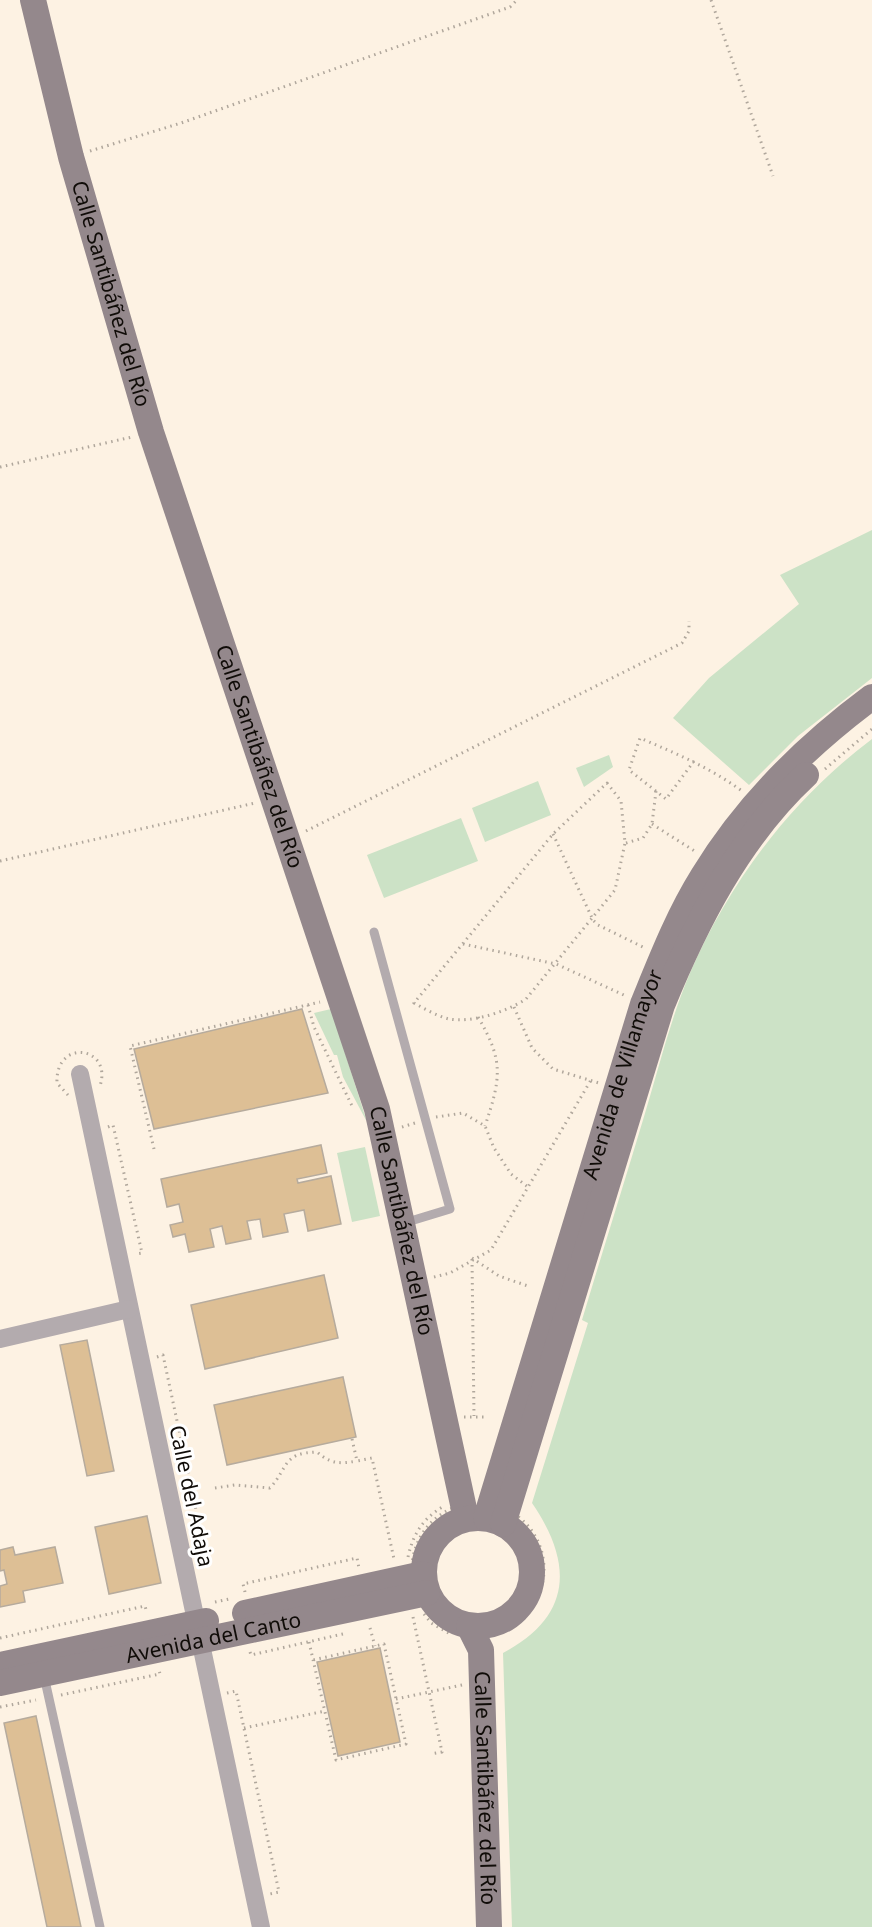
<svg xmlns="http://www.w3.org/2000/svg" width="872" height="1927" font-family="'Noto Sans',sans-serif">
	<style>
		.green { fill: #cce2c6 }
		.building { fill: #ddbf95; stroke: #b6ab9d; stroke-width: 1.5 }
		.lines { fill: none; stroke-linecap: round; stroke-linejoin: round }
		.path { stroke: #b0a79c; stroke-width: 3; stroke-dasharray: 1.5 4.5; stroke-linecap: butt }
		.lane { stroke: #b3abae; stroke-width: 9 }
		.street { stroke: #b3abae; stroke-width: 18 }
		.secondary { stroke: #94888c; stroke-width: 26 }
		.labels { text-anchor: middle; stroke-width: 6; stroke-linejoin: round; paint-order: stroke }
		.street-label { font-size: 21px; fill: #100c08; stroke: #fff }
	</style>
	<rect width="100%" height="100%" fill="#fdf2e3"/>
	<g class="green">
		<path d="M872 530V678L798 736 749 785 673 718 709 678 799 604 780 575Z"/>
		<path d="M872 739V1927H512L503 1653C573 1616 573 1563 532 1503L588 1323 582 1320C602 1253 623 1187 643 1120 658 1071 670 1020 690 973 730 881 792 799 872 739Z"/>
		<path d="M609 755 613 767 584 787 576 768Z"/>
		<path d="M538 781 551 815 485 842 472 808Z"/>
		<path d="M461 818 478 861 384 898 367 855Z"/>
		<path d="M331 1009 367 1122 343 1077 337 1055H334L314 1013Z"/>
		<path d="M365 1147 380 1216 352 1222 337 1153Z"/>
	</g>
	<g class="building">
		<path d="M302 1009 328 1093 154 1129 134 1049Z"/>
		<path d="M321 1145 327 1173 297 1179 298 1183 331 1176 341 1224 308 1231 304 1210 284 1214 288 1232 263 1237 260 1219 247 1221 251 1239 226 1244 222 1226 210 1229 214 1247 189 1252 185 1234 173 1237 170 1225 183 1222 179 1204 167 1207 161 1179Z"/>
		<path d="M324 1275 338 1338 205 1369 191 1305Z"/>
		<path d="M87 1340 114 1471 87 1476 60 1345Z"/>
		<path d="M343 1377 356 1437 227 1465 214 1405Z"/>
		<path d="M147 1516 161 1583 109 1594 95 1527Z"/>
		<path d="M13 1547 15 1555 55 1547 63 1583 23 1591 25 1602 0 1607V1586L7 1584 4 1570 0 1571V1550Z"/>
		<path d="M380 1648 400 1742 338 1756 317 1662Z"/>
		<path d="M36 1716 81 1927H47L4 1723Z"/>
	</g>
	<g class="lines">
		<g class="path">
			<path d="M711 0 773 176"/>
			<path d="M90 151 181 123 510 7 517 0"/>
			<path d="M0 467 132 437"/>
			<path d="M694 761 666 799 629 770 640 738C677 754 709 767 742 791"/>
			<path d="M825 769 872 729"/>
			<path d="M607 783 621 801 625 843 615 890 526 999C506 1012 472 1023 449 1019 437 1016 425 1009 414 1003L553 834Z"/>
			<path d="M652 824 696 852"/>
			<path d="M306 831 682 643 689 631V621"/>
			<path d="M553 834 593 920 598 925 645 948"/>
			<path d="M626 843 643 838 652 824 656 791"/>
			<path d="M0 861 255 803"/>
			<path d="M463 944 556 964 626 996"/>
			<path d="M308 1005 314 1027 353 1108"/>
			<path d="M514 1007 532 1048 553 1069 599 1083"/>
			<path d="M478 1017C504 1061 501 1078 485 1126"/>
			<path d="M68 1095 57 1083C55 1038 113 1046 100 1086"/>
			<path d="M436 1117 463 1113 485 1126 494 1148 511 1174 528 1187"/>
			<path d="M108 1127 113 1125 142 1253 135 1254"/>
			<path d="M402 1127 415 1123"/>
			<path d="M154 1149 130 1046 320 1002"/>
			<path d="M472 1258 499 1276 528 1286"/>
			<path d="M472 1259 474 1416"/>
			<path d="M434 1277 450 1273 491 1250 591 1080"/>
			<path d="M157 1357 163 1355 206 1557 200 1558"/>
			<path d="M464 1417H487"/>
			<path d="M352 1439 357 1461 372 1458 394 1559"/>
			<path d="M215 1488 235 1485 270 1488C289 1467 282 1453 317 1452 331 1464 339 1464 357 1461"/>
			<circle cx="478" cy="1569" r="66"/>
			<path d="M408 1557C413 1534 423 1518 444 1506"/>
			<path d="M245 1592 243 1584 357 1558 359 1568"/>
			<path d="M215 1602 229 1599"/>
			<path d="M424 1614 431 1623 452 1635"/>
			<path d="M413 1617 442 1752 431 1754"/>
			<path d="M370 1628 375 1646"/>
			<path d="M0 1638 145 1606 147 1613"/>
			<path d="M309 1642 336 1760 406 1744 384 1644 313 1660"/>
			<path d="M250 1652 251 1655 347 1633"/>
			<path d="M227 1693 236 1691 279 1892 270 1894"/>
			<path d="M61 1695 160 1674 159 1670"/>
			<path d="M396 1699 462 1685"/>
			<path d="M0 1707 36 1700"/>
			<path d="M244 1728 325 1711"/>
		</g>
		<g class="lane">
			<path d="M374 932 450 1209 404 1223"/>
			<path d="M44 1676 100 1927"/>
		</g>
		<g class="street">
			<path d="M80 1074 261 1927"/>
			<path d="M0 1339 129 1309"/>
		</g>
		<g class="secondary">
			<path id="s1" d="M33 0 71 157 151 432 377 1109 466 1518"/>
			<circle cx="478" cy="1572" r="54"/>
			<path id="s2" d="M486 1518 643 1004C661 960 678 916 703 876 746 805 806 746 872 697"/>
			<path d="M503 1524 662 1005C696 922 739 837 806 775"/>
			<path d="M245 1613 423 1574"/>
			<path id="s3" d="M469 1626 481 1650 489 1927"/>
			<path d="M0 1665 206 1621"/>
			<path id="s4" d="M0 1683 427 1593"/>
		</g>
	</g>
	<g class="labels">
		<g class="street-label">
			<text dy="7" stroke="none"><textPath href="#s1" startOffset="304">Calle Santibáñez del Río</textPath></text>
			<text dy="7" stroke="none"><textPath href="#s1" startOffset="790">Calle Santibáñez del Río</textPath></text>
			<text dy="7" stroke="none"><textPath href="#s2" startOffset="464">Avenida de Villamayor</textPath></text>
			<text dy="7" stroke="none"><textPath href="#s1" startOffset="1276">Calle Santibáñez del Río</textPath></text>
			<text transform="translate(191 1496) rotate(78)" y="7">Calle del Adaja</text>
			<text dy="7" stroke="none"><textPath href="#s4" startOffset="218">Avenida del Canto</textPath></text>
			<text dy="7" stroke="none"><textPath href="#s3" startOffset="165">Calle Santibáñez del Río</textPath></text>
		</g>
	</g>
</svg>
